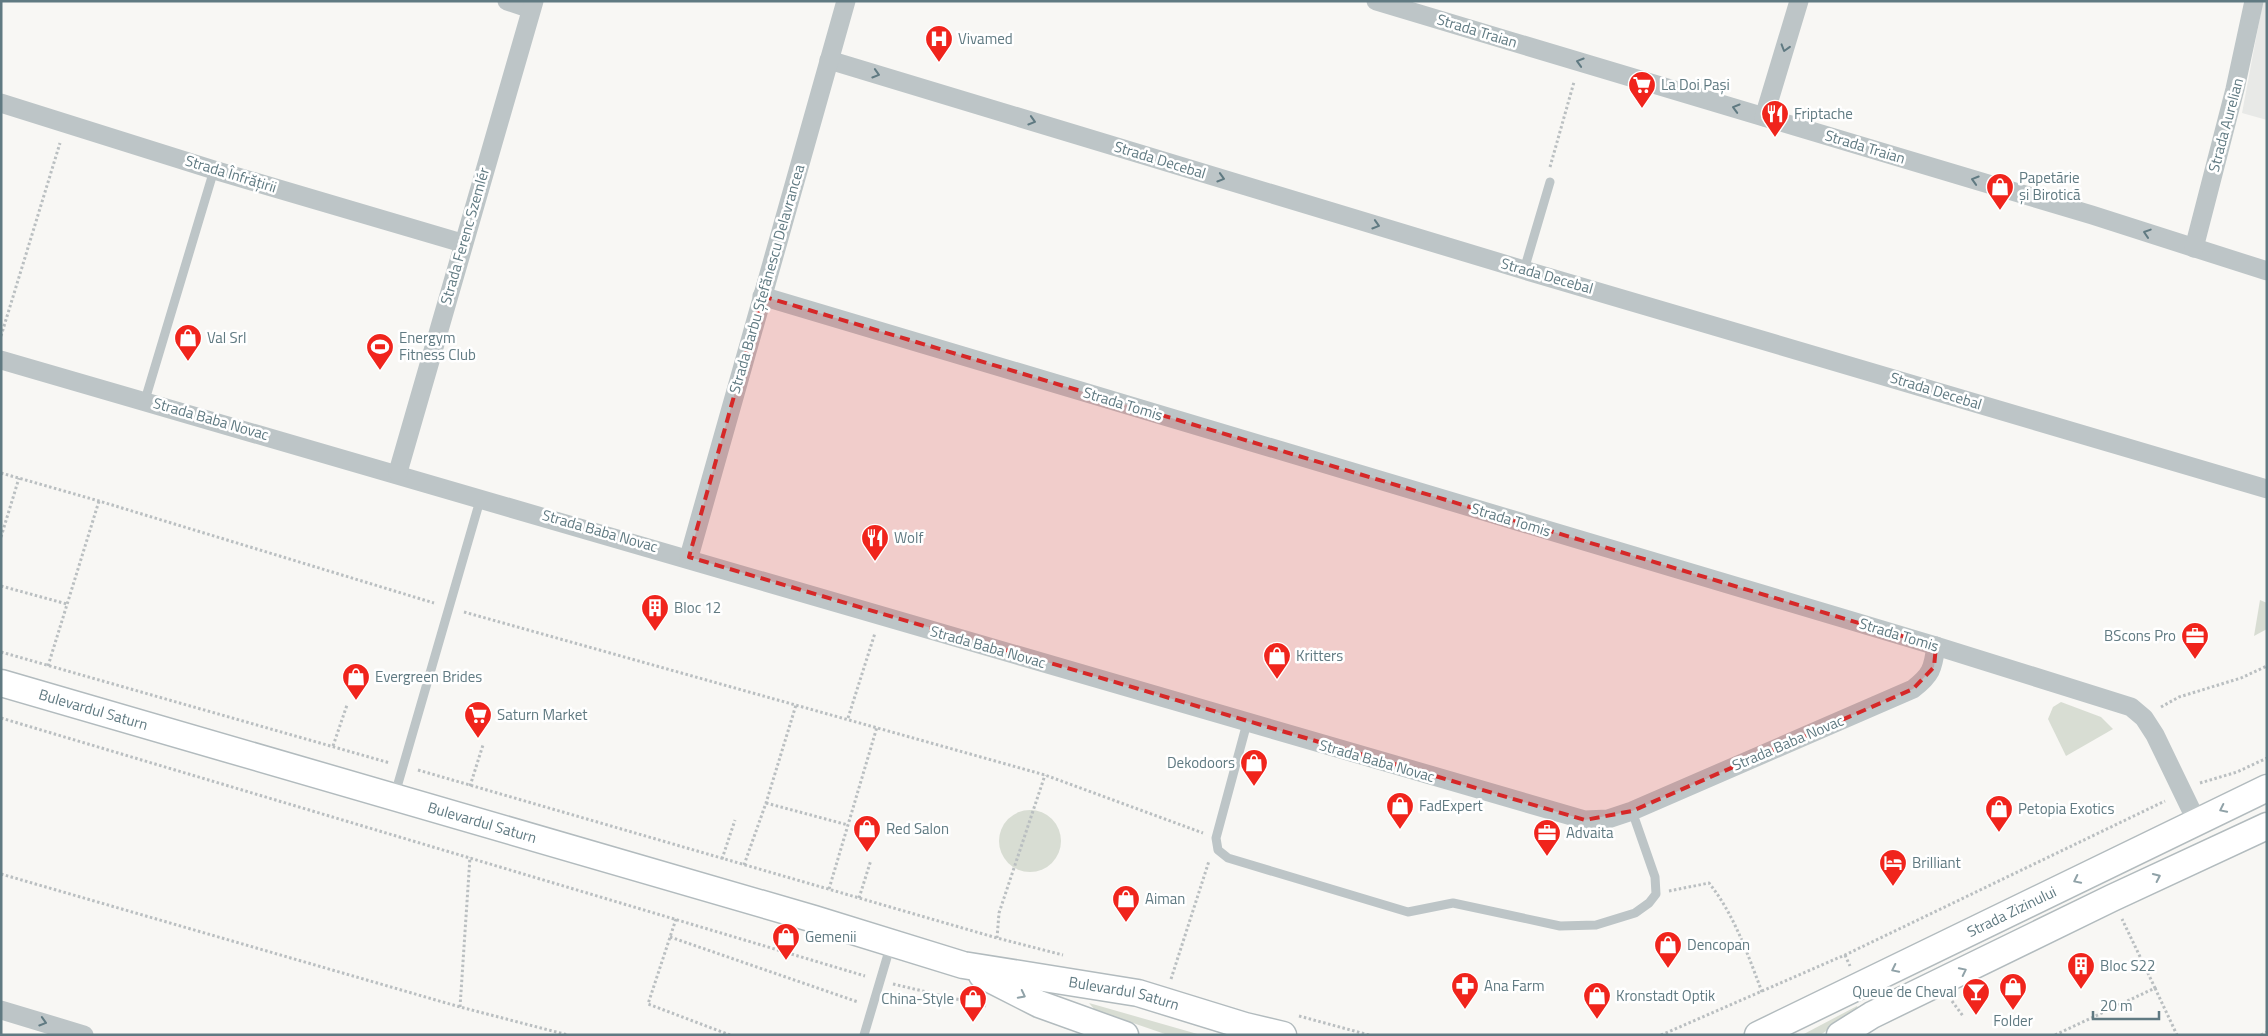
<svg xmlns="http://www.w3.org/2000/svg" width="2268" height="1036" font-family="'Titillium Web',sans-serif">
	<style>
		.built { fill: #e8e9e7 }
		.green { fill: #d8ddd3 }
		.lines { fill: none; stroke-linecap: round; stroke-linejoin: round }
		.secondary-casing { stroke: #b2bbbe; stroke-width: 29 }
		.path { stroke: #babfc1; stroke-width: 3; stroke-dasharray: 2.5 2.5; stroke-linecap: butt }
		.lane { stroke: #bdc5c7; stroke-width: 9 }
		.street { stroke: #bdc5c7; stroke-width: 19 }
		.secondary { stroke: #fff; stroke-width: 26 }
		.oneway { stroke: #607a82 }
		.oneway2 { stroke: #90a2a8 }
		.marked { fill: #d62828; fill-opacity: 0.2; stroke: #d62828; stroke-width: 4; stroke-dasharray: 10 6; stroke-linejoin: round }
		.labels { text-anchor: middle; stroke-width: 5; stroke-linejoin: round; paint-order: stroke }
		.street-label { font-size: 15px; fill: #607a82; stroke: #fff }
		.poi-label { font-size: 15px; fill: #607a82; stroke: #fff; text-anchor: start }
	</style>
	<rect width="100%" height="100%" fill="#f8f7f4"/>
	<path class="built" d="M2263 1H2267V120L2242 113Z"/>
	<g class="green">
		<path d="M2260 600 2267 603V629L2254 636Z"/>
		<path d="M2061 702 2101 717 2113 729 2066 756 2048 719 2053 707Z"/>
		<circle cx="1030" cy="841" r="31"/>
		<path d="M1089 1003 1201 1035H1168L1095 1010Z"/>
		<path d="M1857 1006 1859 1010 1820 1035H1802Z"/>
	</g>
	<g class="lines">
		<defs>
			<g id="secondary">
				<path id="s1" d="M1 683 814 919 963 965 1138 993 1245 1026 1283 1035"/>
				<path d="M982 975 1039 1004 1125 1035"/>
				<path id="s2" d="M1758 1035 2267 788"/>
				<path d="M1840 1035 1872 1015 2112 898 2267 826"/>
			</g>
		</defs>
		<use href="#secondary" class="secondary-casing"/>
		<g class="path">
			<path d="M1550 167 1574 82"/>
			<path d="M1 336 60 143"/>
			<path d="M1 473 99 501 434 603"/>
			<path d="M1 537 19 478"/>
			<path d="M1 586 67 604"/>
			<path d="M464 612 1045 775 1203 833"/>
			<path d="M1 652 390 763"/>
			<path d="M48 666 99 501"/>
			<path d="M2161 707 2179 697 2241 678 2267 666"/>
			<path d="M1 718 865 976"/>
			<path d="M848 718 875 633"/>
			<path d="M333 746 347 705"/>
			<path d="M418 770 997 938 1063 955"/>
			<path d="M2200 783 2237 772 2267 758"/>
			<path d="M470 786 483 745"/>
			<path d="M766 803 848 825"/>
			<path d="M722 859 735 820"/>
			<path d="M744 865 766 803 796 705"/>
			<path d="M1 874 460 1007 568 1035"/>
			<path d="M829 889 877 727"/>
			<path d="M1669 891 1709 883C1734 914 1748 955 1762 992"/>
			<path d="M859 898 871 860"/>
			<path d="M676 919 648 1004 730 1035"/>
			<path d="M670 937 858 1002"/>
			<path d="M997 938 999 913 1045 775"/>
			<path d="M1845 955 1850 966"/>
			<path d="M1171 979 1209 861"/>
			<path d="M893 984 986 1006"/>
			<path d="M2155 988 2177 1035"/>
			<path d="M1952 1001 1963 1016"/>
			<path d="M460 1007 470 857"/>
			<path d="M1299 1016 1369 1035"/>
			<path d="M1661 1035 1845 955 2165 801"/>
			<path d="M2055 1035 2155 988 2122 919"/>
			<path d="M2261 1035 2267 1032"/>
		</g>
		<g class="lane">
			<path d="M1524 270 1550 182"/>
			<path d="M145 400 214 170"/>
			<path d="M1247 723 1216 838 1218 850 1228 858 1408 912 1453 903 1560 926 1596 925 1635 913 1649 903 1656 894 1655 877 1632 811"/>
			<path d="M395 794 481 497"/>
			<path d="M864 1035 891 944"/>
		</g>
		<g class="street">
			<path d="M507 1 531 9"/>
			<path d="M1376 1 2092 215 2267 271"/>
			<path d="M829 60 1524 270 2267 489"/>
			<path d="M1 103 214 170 462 243"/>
			<path d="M1764 117 1799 1"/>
			<path d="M2194 248 2235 89 2254 1"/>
			<path d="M762 296 1936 646 2131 707 2144 718 2155 735 2197 822"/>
			<path d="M1 360C531 509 1057 669 1585 820L1608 819 1632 811 1913 689C1931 675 1933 669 1936 646"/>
			<path d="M398 472 534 1"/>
			<path d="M689 557 846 1"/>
			<path d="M1 1010 84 1035"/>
		</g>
		<use href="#secondary" class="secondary"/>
	</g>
	<defs><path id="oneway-chevron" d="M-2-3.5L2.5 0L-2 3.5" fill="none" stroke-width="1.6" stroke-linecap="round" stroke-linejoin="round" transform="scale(1.25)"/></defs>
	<g class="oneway">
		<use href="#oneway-chevron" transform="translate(1785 48) rotate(107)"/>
		<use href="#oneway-chevron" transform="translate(1580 62) rotate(-163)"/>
		<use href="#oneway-chevron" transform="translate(876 74) rotate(17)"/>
		<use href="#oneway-chevron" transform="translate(1736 108) rotate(-164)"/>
		<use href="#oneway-chevron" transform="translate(1032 121) rotate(17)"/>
		<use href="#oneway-chevron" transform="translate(1221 178) rotate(17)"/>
		<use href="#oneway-chevron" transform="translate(1975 180) rotate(-163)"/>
		<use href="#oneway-chevron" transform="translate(1376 225) rotate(17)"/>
		<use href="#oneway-chevron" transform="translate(2147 233) rotate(-162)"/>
		<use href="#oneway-chevron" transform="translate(43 1022) rotate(17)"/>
	</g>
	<g class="oneway2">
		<use href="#oneway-chevron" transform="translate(2223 809) rotate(154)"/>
		<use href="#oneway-chevron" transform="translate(2157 877) rotate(-25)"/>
		<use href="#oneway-chevron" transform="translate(2077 880) rotate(154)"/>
		<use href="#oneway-chevron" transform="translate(1895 969) rotate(154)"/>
		<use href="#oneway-chevron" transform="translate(1963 971) rotate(-26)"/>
		<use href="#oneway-chevron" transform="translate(1022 995) rotate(27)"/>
	</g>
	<path class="marked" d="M762 296 1936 646 1934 667 1913 689 1632 811 1585 820 689 557Z"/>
	<defs>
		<symbol id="hospital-pin" viewBox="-11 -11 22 30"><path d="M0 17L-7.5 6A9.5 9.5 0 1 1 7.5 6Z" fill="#f0241c" stroke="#fff"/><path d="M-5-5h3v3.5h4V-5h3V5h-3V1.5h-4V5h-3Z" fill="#fff"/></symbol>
		<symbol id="supermarket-pin" viewBox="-11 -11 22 30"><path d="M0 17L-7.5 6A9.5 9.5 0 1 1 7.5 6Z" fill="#f0241c" stroke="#fff"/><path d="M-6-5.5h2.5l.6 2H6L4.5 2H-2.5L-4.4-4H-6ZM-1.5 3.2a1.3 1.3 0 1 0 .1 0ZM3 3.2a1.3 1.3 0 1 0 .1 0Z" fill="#fff"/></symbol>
		<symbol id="restaurant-pin" viewBox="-11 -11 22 30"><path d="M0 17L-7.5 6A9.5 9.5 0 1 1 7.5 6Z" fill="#f0241c" stroke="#fff"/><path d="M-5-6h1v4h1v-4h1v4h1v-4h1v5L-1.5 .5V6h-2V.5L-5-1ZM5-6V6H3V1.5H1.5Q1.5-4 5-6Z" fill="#fff"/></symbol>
		<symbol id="shop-pin" viewBox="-11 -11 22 30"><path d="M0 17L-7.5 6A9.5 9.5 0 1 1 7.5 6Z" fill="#f0241c" stroke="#fff"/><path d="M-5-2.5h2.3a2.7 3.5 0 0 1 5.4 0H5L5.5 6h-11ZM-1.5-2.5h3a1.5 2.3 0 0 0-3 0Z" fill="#fff"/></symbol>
		<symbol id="stadium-pin" viewBox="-11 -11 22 30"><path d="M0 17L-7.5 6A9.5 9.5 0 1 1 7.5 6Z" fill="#f0241c" stroke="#fff"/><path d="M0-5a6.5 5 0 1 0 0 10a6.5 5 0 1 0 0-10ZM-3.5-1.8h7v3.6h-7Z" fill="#fff"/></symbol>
		<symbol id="building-pin" viewBox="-11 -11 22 30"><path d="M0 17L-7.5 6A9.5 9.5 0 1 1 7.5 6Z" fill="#f0241c" stroke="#fff"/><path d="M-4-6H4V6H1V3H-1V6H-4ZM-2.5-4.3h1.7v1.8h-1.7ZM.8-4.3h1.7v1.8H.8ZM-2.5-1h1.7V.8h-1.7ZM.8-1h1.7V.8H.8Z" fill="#fff"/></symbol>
		<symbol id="office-pin" viewBox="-11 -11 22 30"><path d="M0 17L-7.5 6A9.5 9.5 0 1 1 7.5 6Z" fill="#f0241c" stroke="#fff"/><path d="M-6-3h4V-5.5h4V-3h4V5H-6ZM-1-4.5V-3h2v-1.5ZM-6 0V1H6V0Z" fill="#fff"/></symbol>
		<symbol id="hotel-pin" viewBox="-11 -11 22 30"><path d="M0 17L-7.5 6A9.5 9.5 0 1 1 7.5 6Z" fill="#f0241c" stroke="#fff"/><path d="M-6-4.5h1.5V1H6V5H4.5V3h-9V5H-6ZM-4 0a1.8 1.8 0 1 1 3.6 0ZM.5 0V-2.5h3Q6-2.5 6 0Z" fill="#fff"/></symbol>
		<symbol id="pharmacy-pin" viewBox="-11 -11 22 30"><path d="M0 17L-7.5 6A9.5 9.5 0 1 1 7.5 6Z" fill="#f0241c" stroke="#fff"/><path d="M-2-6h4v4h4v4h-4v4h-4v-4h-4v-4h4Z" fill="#fff"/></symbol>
		<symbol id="bar-pin" viewBox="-11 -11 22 30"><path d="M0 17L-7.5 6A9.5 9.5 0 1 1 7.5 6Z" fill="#f0241c" stroke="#fff"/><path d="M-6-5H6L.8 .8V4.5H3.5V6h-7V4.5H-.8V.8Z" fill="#fff"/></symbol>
	</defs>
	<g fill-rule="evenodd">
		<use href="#hospital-pin" x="923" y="23" width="32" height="43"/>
		<use href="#supermarket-pin" x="1626" y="69" width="32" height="43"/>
		<use href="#restaurant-pin" x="1759" y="98" width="32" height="43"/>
		<use href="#shop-pin" x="1984" y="171" width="32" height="43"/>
		<use href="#shop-pin" x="172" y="322" width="32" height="43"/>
		<use href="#stadium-pin" x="364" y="331" width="32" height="43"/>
		<use href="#restaurant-pin" x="859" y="522" width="32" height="43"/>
		<use href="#building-pin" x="639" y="592" width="32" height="43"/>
		<use href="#office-pin" x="2179" y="620" width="32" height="43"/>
		<use href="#shop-pin" x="1261" y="640" width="32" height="43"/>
		<use href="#shop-pin" x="340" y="661" width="32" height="43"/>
		<use href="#supermarket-pin" x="462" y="699" width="32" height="43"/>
		<use href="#shop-pin" x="1238" y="747" width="32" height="43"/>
		<use href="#shop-pin" x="1384" y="790" width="32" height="43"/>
		<use href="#shop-pin" x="1983" y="793" width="32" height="43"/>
		<use href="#shop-pin" x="851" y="813" width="32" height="43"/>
		<use href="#office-pin" x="1531" y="817" width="32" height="43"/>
		<use href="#hotel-pin" x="1877" y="847" width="32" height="43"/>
		<use href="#shop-pin" x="1110" y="883" width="32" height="43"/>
		<use href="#shop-pin" x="770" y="921" width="32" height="43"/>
		<use href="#shop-pin" x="1652" y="929" width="32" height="43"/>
		<use href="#building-pin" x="2065" y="950" width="32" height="43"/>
		<use href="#pharmacy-pin" x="1449" y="970" width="32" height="43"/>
		<use href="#shop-pin" x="1997" y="971" width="32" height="43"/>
		<use href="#bar-pin" x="1960" y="976" width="32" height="43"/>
		<use href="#shop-pin" x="1581" y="980" width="32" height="43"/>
		<use href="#shop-pin" x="957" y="983" width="32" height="43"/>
	</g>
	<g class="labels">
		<g class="street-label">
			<text transform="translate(1477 31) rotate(17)" y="5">Strada Traian</text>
			<text transform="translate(2226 125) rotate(-75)" y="5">Strada Aurelian</text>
			<text transform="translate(1865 147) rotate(17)" y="5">Strada Traian</text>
			<text transform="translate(1160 160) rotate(17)" y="5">Strada Decebal</text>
			<text transform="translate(231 174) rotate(17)" y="5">Strada Înfrățirii</text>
			<text transform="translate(465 236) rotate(-74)" y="5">Strada Ferenc Szemlér</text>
			<text transform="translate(1547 276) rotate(16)" y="5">Strada Decebal</text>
			<text transform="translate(767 279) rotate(-74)" y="5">Strada Barbu Ștefănescu Delavrancea</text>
			<text transform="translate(1936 391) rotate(17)" y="5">Strada Decebal</text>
			<text transform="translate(1123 404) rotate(17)" y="5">Strada Tomis</text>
			<text transform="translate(211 419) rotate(16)" y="5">Strada Baba Novac</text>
			<text transform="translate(1511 520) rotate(17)" y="5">Strada Tomis</text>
			<text transform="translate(600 531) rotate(16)" y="5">Strada Baba Novac</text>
			<text transform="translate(1899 635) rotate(17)" y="5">Strada Tomis</text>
			<text transform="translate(988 647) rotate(16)" y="5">Strada Baba Novac</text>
			<text dy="5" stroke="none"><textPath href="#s1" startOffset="96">Bulevardul Saturn</textPath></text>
			<text transform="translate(1788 743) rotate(-23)" y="5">Strada Baba Novac</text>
			<text transform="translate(1377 761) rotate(16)" y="5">Strada Baba Novac</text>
			<text dy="5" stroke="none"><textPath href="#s1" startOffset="501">Bulevardul Saturn</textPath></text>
			<text dy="5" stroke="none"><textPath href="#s2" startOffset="282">Strada Zizinului</textPath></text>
			<text dy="5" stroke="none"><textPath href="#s1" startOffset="1166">Bulevardul Saturn</textPath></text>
		</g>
		<g class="poi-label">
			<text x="958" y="44">Vivamed</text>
			<text x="1661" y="90">La Doi Pași</text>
			<text x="1794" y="119">Friptache</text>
			<text x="2019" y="183">Papetărie<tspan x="2019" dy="17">și Birotică</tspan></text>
			<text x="207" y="343">Val Srl</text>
			<text x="399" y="343">Energym<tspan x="399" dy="17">Fitness Club</tspan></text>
			<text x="894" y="543">Wolf</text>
			<text x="674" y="613">Bloc 12</text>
			<text x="2176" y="641" text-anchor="end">BScons Pro</text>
			<text x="1296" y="661">Kritters</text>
			<text x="375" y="682">Evergreen Brides</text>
			<text x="497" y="720">Saturn Market</text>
			<text x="1235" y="768" text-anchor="end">Dekodoors</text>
			<text x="1419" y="811">FadExpert</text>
			<text x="2018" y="814">Petopia Exotics</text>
			<text x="886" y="834">Red Salon</text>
			<text x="1566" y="838">Advaita</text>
			<text x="1912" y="868">Brilliant</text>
			<text x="1145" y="904">Aiman</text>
			<text x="805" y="942">Gemenii</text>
			<text x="1687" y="950">Dencopan</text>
			<text x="2100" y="971">Bloc S22</text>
			<text x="1484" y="991">Ana Farm</text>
			<text x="1957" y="997" text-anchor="end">Queue de Cheval</text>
			<text x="1616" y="1001">Kronstadt Optik</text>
			<text x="954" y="1004" text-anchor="end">China-Style</text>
			<text x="2013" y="1026" text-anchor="middle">Folder</text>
		</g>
	</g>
	<rect width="2268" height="1036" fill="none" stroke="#607a82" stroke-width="5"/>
	<path d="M2093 1011v8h66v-8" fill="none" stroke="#607a82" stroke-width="2.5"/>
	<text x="2100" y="1011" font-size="15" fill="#607a82" stroke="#ffffff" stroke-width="4" paint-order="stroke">20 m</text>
</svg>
